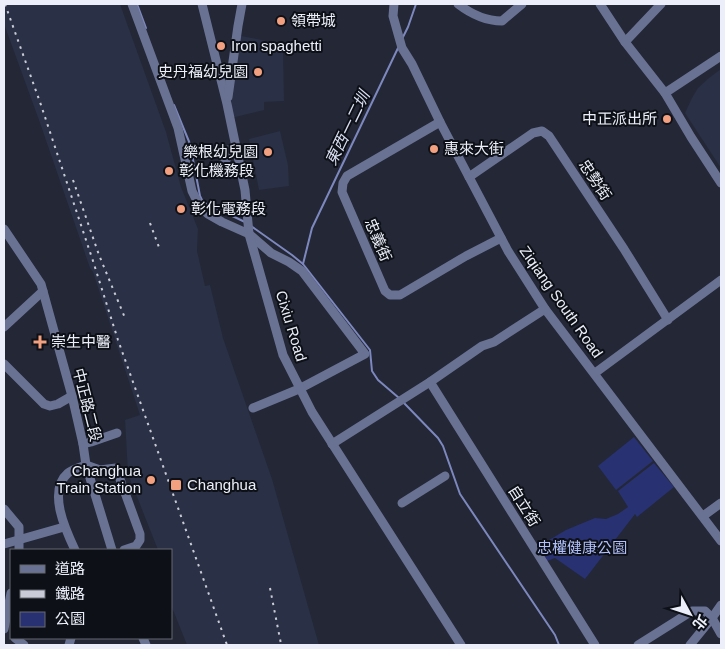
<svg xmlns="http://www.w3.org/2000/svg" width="725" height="649" font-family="Helvetica,'Noto Sans TC',sans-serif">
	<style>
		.built { fill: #2a3045 }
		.green { fill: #283171 }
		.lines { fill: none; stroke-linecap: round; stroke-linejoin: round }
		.stream { stroke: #7d88be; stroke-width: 2 }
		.minor { stroke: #697293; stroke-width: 9 }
		.rail { stroke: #c9ccd7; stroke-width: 2; stroke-dasharray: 2.5 5; stroke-linecap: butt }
		.poi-dot { fill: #f2a07f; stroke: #0e1017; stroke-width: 2 }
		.labels { text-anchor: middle; stroke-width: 4; stroke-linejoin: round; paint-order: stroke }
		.poi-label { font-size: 15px; fill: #eceff9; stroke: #0e1017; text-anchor: start }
		.street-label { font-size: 15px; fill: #eceff9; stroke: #0e1017 }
		.park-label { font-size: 15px; fill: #afbffb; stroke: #0e1017 }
		.water-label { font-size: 16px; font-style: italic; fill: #d9dff3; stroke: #0e1017 }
	</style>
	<rect width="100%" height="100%" fill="#232736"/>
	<g class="built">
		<path d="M4 4H120L166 132 181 187 198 229 197 251 205 286 210 285 223 338 272 479 319 645H187L171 605V550H158L128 474 125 420 140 415 93 272 90 268 40 123 4 24Z"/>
		<path d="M236 35 283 44 284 101 264 102V110L231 118 229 100Z"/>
		<path d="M721 69V168L685 113 692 98 698 88 709 78Z"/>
		<path d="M280 131 288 165 289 186 259 190 249 139Z"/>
	</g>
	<g class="green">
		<path d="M634 437 653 461 616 490 598 466Z"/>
		<path d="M654 463 674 487 637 517 635 514 585 579 555 558 547 561 539 546 566 530 595 518 606 519 618 514 628 507 618 491Z"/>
	</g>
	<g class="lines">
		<g class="stream">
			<path d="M137 4 146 28"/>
			<path d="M402 39 408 27 416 4"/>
			<path d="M174 105 190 144 200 196 202 200 207 204 245 222"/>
			<path d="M251 226 292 255 303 264 370 350 372 371 378 380 399 398"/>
			<path d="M303 264 312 228 398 48"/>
			<path d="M404 403 438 438 443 446 460 494 555 635 559 645"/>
		</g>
		<g class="minor">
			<path d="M132 4 178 128 192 191 200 207 208 214 222 222 249 234 271 253 289 262 302 271 365 354 299 389 253 408"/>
			<path d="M202 4 227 104 245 190 249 234 283 355 312 412 461 645"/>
			<path d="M394 4 393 16 402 48 412 64 440 122 508 251 545 309 721 541"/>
			<path d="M458 4C471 14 486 21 502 21L522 4"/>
			<path d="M600 4 625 42 665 93 691 137 721 183"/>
			<path d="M625 42 661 4"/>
			<path d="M665 93 721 56"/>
			<path d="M228 97 238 26 242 4"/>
			<path d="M440 122 347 176 343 183 342 192 385 291 390 295H400L466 256 501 238"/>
			<path d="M224 161 226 160 229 150 236 147"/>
			<path d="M469 177 533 133 542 131 549 136 624 249 668 320"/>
			<path d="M4 229 41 284 72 396 83 444 86 465 112 550"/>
			<path d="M4 327 43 291"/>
			<path d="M4 364 44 404 50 406 58 404 72 396"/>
			<path d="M595 373 721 280"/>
			<path d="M430 382 595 645"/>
			<path d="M83 444 91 442 117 433"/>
			<path d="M332 444 430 382 482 346 494 342 545 309"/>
			<path d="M86 465 100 470 116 468 140 534V540L136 546 124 550"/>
			<path d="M402 503 445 476"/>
			<path d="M4 509 19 527V550"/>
			<path d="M703 516 721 503"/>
			<path d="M4 544 64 527"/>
			<path d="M75 550C66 531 47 491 68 473 73 469 80 467 86 465"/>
			<path d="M4 629 11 593"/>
			<path d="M15 638 24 645"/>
			<path d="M143 638 146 645"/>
			<path d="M69 645 71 638"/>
			<path d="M638 645 692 611H705L712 618 721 634"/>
			<path d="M690 645 712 618 721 605"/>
		</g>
		<g class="rail">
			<path d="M5 4 41 105 93 261 118 340 227 645"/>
			<path d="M73 180 99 255 125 318"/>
			<path d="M150 223 160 250"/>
			<path d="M270 588 281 644"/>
		</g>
	</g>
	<g class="poi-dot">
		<circle cx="281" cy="21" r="5"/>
		<circle cx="221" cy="46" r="5"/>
		<circle cx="258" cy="72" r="5"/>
		<circle cx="667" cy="119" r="5"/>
		<circle cx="434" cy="149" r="5"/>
		<circle cx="268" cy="152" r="5"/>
		<circle cx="169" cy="171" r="5"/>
		<circle cx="181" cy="209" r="5"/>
		<path d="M37.5 334.5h5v5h5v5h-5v5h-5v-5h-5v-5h5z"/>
		<circle cx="151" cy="480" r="5"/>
		<rect x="170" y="479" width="12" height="12" rx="2.5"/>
	</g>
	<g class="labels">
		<g class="poi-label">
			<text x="291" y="26">領帶城</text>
			<text x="231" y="51">Iron spaghetti</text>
			<text x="248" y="77" text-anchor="end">史丹福幼兒園</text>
			<text x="657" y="124" text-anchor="end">中正派出所</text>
			<text x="444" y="154">惠來大街</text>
			<text x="258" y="157" text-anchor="end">樂根幼兒園</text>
			<text x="179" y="176">彰化機務段</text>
			<text x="191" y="214">彰化電務段</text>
			<text x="51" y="347">崇生中醫</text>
			<text x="141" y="476" text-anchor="end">Changhua<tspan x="141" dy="17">Train Station</tspan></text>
			<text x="187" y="490">Changhua</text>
		</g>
		<g class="street-label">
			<text transform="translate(595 180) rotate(56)" y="5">忠勢街</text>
			<text transform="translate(378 240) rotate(67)" y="5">忠義街</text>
			<text transform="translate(561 302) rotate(55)" y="5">Ziqiang South Road</text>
			<text transform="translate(291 326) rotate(73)" y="5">Cixiu Road</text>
			<text transform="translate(87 405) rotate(76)" y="5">中正路二段</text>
			<text transform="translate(524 506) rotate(58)" y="5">自立街</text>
		</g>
		<g class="park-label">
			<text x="582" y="553">忠權健康公園</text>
		</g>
		<g class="water-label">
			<text transform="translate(347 128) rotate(-64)" y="6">東西一二圳</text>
		</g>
	</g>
	<rect width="725" height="649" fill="none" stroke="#eceff9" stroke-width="10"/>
	<rect x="10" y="549" width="162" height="90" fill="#0e1017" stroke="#676971"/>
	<rect x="20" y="565" width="25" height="8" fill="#697293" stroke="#676971"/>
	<text x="55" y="574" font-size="15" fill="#eceff9">道路</text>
	<rect x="20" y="590" width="25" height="8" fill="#c9ccd7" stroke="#676971"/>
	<text x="55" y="599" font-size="15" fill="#eceff9">鐵路</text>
	<rect x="20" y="612" width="25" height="15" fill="#283171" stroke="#676971"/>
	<text x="55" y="624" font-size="15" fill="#eceff9">公園</text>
	<g transform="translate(690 614) rotate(130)" stroke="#0e1017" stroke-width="4" paint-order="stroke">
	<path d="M0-4L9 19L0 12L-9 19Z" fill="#eceff9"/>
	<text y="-8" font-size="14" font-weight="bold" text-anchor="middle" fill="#eceff9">北</text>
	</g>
</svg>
